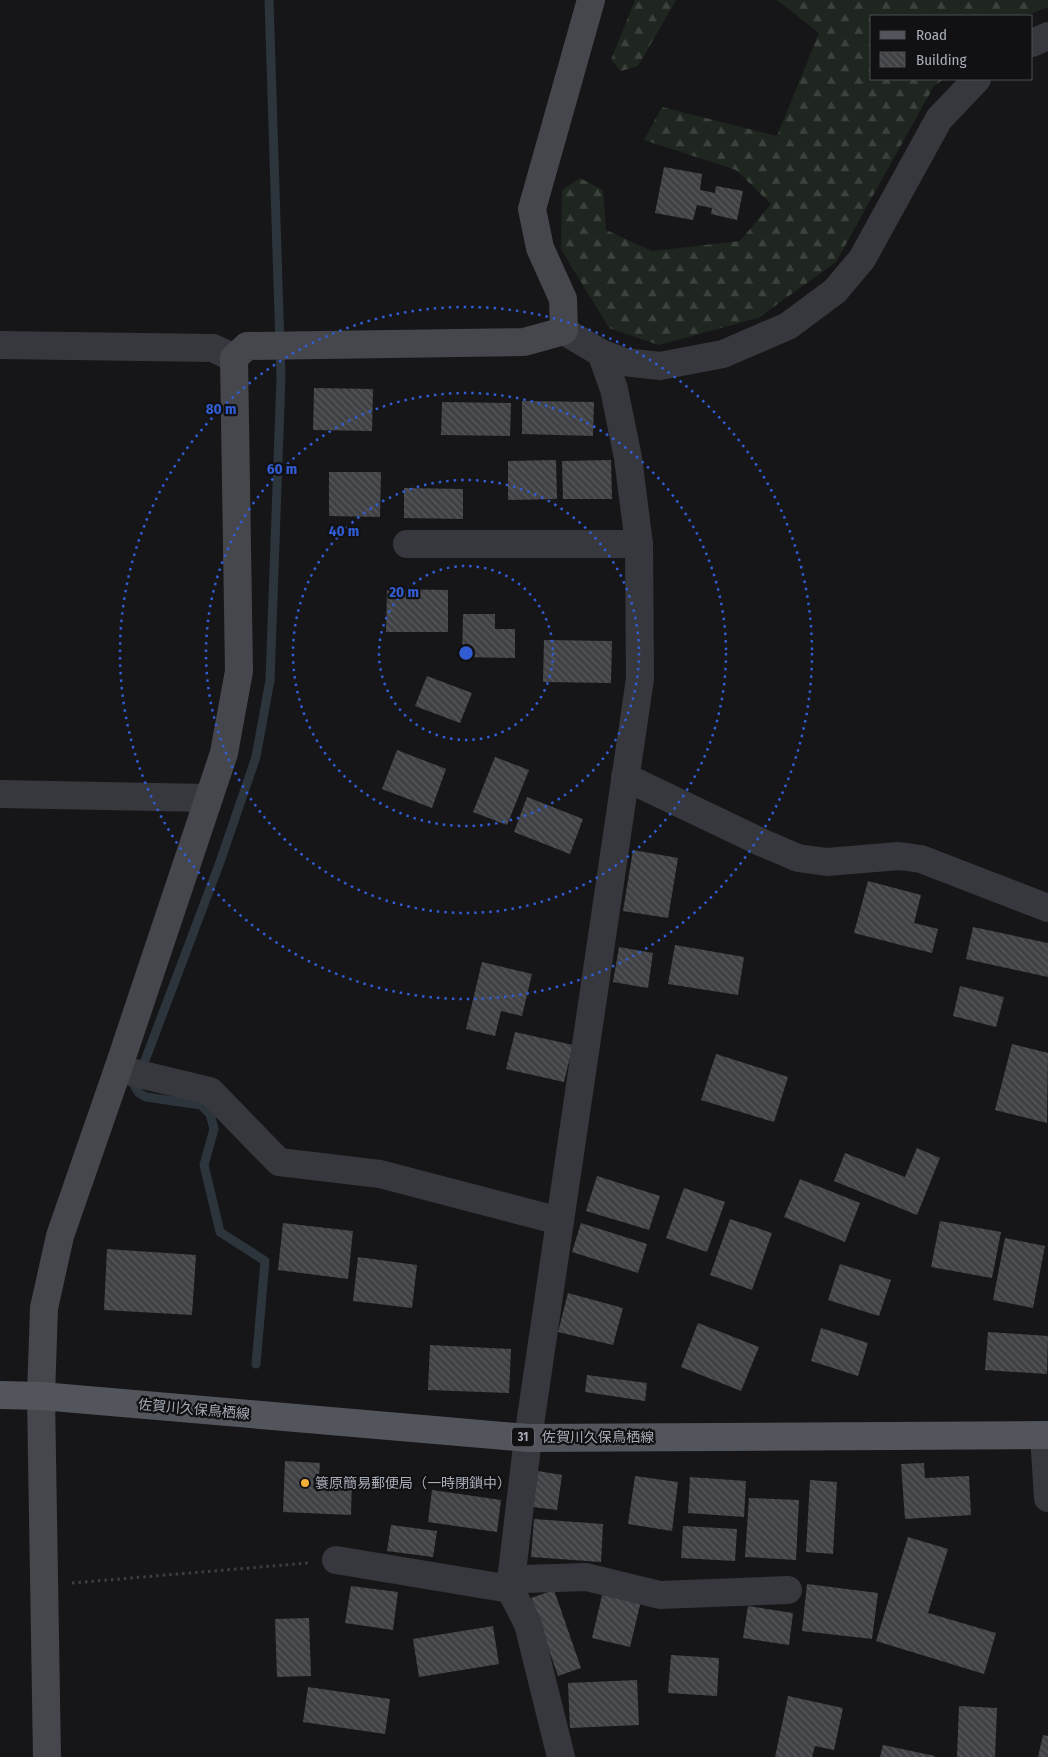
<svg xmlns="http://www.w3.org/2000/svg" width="1048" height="1757" font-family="'Fira Sans Condensed','Noto Sans JP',sans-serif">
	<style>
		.forest { fill: url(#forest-firs) }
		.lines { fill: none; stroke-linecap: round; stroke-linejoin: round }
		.stream { stroke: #2c353c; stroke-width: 9 }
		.building { fill: url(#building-back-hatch) }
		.path { stroke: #3d3f44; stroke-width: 3; stroke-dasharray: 2.5 4; stroke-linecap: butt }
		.street { stroke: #37383d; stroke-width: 28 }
		.secondary { stroke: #45474d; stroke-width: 28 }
		.primary { stroke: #53555c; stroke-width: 28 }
		.ring { fill: none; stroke: #325cd3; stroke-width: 2.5; stroke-dasharray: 2.5 5 }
		.poi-dot { fill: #f2b134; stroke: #111113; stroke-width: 2 }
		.labels { text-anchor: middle; stroke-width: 4.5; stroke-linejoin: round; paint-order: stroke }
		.shield { fill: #111113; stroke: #7b7e86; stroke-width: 1 }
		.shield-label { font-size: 12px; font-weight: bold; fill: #a8adb8 }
		.street-label { font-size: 14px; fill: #a8adb8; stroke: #111113 }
		.poi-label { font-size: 14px; fill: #a8adb8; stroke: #111113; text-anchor: start }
		.centre { fill: #325cd3; stroke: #111113; stroke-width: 2.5 }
		.ring-label { font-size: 15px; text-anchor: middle; font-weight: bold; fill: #325cd3; stroke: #111113; stroke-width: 4.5; stroke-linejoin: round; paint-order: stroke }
	</style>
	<defs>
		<pattern id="forest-firs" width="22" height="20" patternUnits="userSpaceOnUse" patternTransform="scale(1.25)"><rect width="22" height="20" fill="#1e261f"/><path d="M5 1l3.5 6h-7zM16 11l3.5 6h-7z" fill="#3c433d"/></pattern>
		<pattern id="building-back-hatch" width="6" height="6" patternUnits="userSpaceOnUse" patternTransform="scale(1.25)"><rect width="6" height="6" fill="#404145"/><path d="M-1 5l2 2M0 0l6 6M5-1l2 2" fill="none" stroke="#595a5e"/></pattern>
	</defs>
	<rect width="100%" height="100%" fill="#161618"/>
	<g class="forest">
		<path d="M635 0H676L638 66 621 71 611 60Z"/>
		<path d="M777 0H1048V7L1025 16H872V79H944L934 86 836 262 758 318 659 345 609 328 561 249 562 190 580 178 603 190 606 230 652 251 740 241 771 204 736 170 644 140 662 107 777 136 819 33Z"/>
	</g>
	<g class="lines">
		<path class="stream" d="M256 1364 265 1261 220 1232 204 1165 214 1129 210 1114 201 1105 146 1097 139 1093 135 1087 220 862 256 757 270 680 281 378 269 0"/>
	</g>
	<g class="building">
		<path d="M664 167 702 174 700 190 715 193 716 186 743 191 737 220 711 214 712 208 697 205 693 220 655 213Z"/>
		<path d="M314 388 373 389 372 431 313 430Z"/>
		<path d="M522 401 594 402 593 436 522 434Z"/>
		<path d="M442 402 511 403 510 436 441 435Z"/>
		<path d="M556 460 557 499 508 500V461Z"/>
		<path d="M611 460 612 499H563L562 461Z"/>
		<path d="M329 472H381L380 517 329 516Z"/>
		<path d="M404 488 463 489V519L404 518Z"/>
		<path d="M387 589 448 590V632H386Z"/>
		<path d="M463 614H495V629H515V658L462 657Z"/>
		<path d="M544 640 612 641 611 683 543 682Z"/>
		<path d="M427 676 472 693 460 723 415 706Z"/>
		<path d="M397 750 446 769 432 808 382 789Z"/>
		<path d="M495 757 529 770 507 825 473 812Z"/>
		<path d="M527 797 583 819 570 854 514 832Z"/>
		<path d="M633 850 678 858 668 918 623 911Z"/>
		<path d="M868 881 921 895 914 923 938 929 932 953 854 933Z"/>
		<path d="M973 927 1048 943V977L966 959Z"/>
		<path d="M675 945 744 957 738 995 668 984Z"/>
		<path d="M619 947 653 953 648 988 613 982Z"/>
		<path d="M482 962 532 974 522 1016 501 1011 495 1036 466 1029Z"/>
		<path d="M960 986 1004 997 996 1027 953 1016Z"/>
		<path d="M515 1032 573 1045 564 1082 506 1069Z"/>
		<path d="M1012 1044 1048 1053 1047 1123 995 1110Z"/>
		<path d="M716 1054 788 1077 774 1122 701 1100Z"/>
		<path d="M917 1148 940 1158 917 1215 834 1181 845 1153 905 1177Z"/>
		<path d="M597 1176 660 1196 649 1230 586 1211Z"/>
		<path d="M800 1179 860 1203 845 1242 784 1217Z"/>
		<path d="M684 1188 725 1202 707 1252 666 1238Z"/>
		<path d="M730 1219 772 1233 752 1290 710 1275Z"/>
		<path d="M940 1221 1001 1232 992 1278 931 1267Z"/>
		<path d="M283 1223 353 1231 348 1279 278 1270Z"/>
		<path d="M581 1223 647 1244 638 1273 572 1252Z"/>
		<path d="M1005 1238 1045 1246 1033 1308 993 1300Z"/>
		<path d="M107 1249 196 1255 192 1315 104 1310Z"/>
		<path d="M358 1257 417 1265 412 1308 353 1301Z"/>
		<path d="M840 1264 891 1280 879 1316 828 1300Z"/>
		<path d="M568 1293 623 1308 613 1345 558 1332Z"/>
		<path d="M698 1323 759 1347 741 1391 681 1367Z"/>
		<path d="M821 1328 868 1343 858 1376 811 1361Z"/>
		<path d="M988 1332 1048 1336 1047 1374 985 1370Z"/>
		<path d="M430 1345 511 1349 509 1393 428 1390Z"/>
		<path d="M587 1375 647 1383 645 1401 585 1392Z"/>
		<path d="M285 1461 320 1463 319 1476 352 1478 351 1515 283 1512Z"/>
		<path d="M924 1463 925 1478 969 1476 971 1515 905 1519 901 1464Z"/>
		<path d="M538 1471 562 1475 557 1510 533 1507Z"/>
		<path d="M635 1476 678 1482 672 1531 628 1524Z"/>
		<path d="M690 1477 746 1481 744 1517 688 1513Z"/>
		<path d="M810 1480 837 1482 833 1554 806 1552Z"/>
		<path d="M432 1490 501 1500 497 1532 428 1522Z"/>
		<path d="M749 1498 799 1500 796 1560 745 1557Z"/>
		<path d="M534 1519 603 1524 601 1562 531 1557Z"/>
		<path d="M391 1525 437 1531 433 1557 387 1551Z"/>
		<path d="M683 1526 737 1529 735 1561 681 1558Z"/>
		<path d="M908 1537 948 1549 928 1613 996 1633 984 1674 876 1641Z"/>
		<path d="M807 1584 878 1593 872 1639 802 1631Z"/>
		<path d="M351 1586 398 1592 393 1630 345 1623Z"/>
		<path d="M554 1590 581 1668 558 1676 531 1598Z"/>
		<path d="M603 1591 641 1601 630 1647 592 1638Z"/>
		<path d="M748 1606 793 1613 789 1645 743 1638Z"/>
		<path d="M309 1618 311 1676 277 1677 275 1619Z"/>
		<path d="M493 1626 499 1664 419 1677 413 1639Z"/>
		<path d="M671 1655 719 1658 717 1696 668 1693Z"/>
		<path d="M637 1680 639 1725 570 1728 568 1683Z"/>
		<path d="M308 1687 390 1699 385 1734 303 1722Z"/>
		<path d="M788 1696 843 1708 834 1750 815 1746 812 1757H775Z"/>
		<path d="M959 1706 997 1708 995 1757H957Z"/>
		<path d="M1043 1735 1048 1736V1757H1038Z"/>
		<path d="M883 1745 935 1756V1757H880Z"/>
	</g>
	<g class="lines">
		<path class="path" d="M72 1583 308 1563"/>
		<g class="street">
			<path d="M1032 43 1048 36"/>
			<path d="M564 331 601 353 624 362 660 366 723 354 788 326 835 291 862 259 939 119 977 79"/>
			<path d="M0 345 213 348 234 358"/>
			<path d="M407 544H639"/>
			<path d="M625 777 763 843 798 858 827 862 899 856 921 859 1048 908"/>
			<path d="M0 794 208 798"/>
			<path d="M118 1069 210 1091 279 1162 380 1174 560 1221"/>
			<path d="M1044 1435 1048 1498"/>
			<path d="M336 1560 510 1589 524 1579 586 1577 660 1595 788 1590"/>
			<path d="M561 1757 528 1624 510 1589 528 1438 640 679 639 544 628 458 614 389 601 353"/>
		</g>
		<path class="secondary" d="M47 1757 41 1396 44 1308 60 1236 118 1069 224 753 239 671 234 358 247 346 524 342 564 331 563 299 540 248 532 209 591 0"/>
		<path class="primary" d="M0 1395 41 1396 528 1438 1048 1435"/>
	</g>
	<g class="ring">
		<circle cx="466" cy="653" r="87"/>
		<circle cx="466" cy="653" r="173"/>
		<circle cx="466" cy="653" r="260"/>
		<circle cx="466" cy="653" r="346"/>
	</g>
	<circle class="poi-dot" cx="305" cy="1483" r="5"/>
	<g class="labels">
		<rect class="shield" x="512" y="1427.5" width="22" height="19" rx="4"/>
		<g class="shield-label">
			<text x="523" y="1441">31</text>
		</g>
		<g class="street-label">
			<text transform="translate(194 1409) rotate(5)" y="5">佐賀川久保鳥栖線</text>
			<text x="598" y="1442">佐賀川久保鳥栖線</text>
		</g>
		<g class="poi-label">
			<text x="315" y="1488">簑原簡易郵便局（一時閉鎖中）</text>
		</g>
	</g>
	<circle cx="466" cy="653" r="8" class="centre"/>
	<g class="ring-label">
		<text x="221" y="414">80 m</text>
		<text x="282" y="474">60 m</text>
		<text x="344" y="536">40 m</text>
		<text x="404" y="597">20 m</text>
	</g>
	<rect x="870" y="15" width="162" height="65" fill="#111113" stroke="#4d4f55"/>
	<rect x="880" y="31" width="25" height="8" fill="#53555c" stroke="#4d4f55"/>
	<text x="916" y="40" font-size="15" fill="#a8adb8">Road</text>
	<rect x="880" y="52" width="25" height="15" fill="url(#building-back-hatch)" stroke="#4d4f55"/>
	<text x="916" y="65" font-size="15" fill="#a8adb8">Building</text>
</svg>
